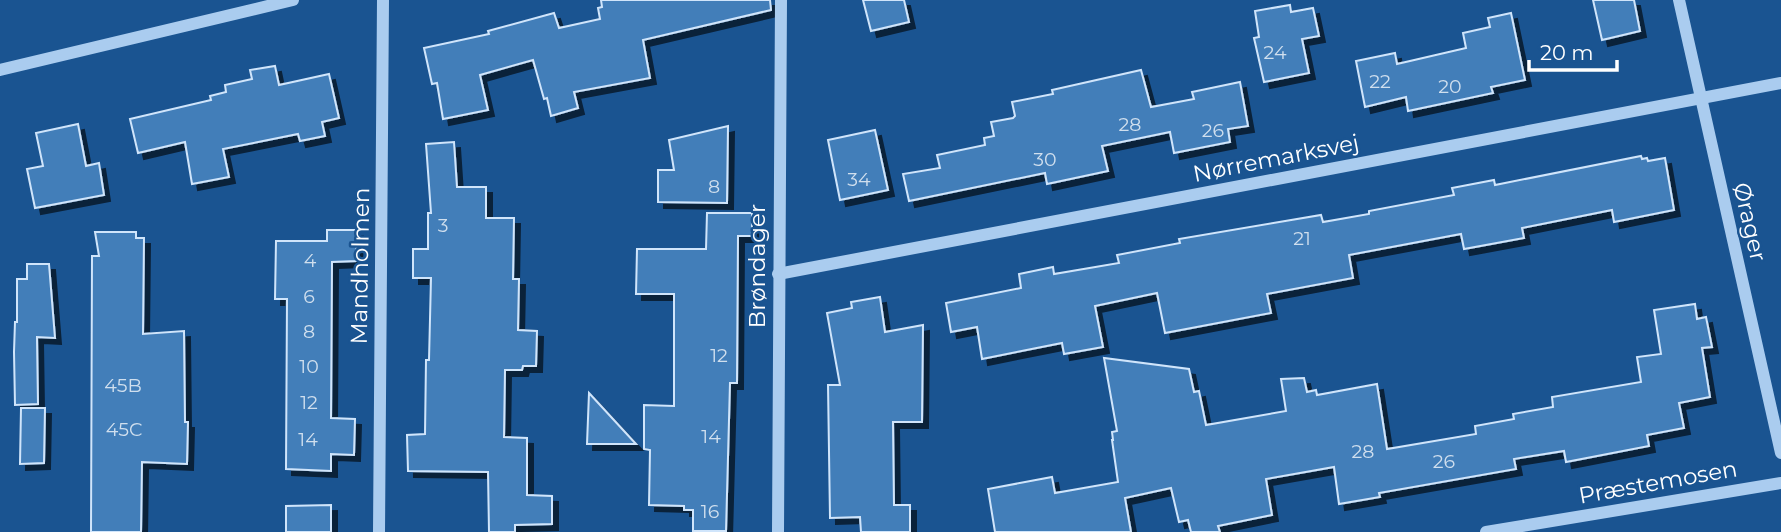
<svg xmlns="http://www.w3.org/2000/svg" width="1781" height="532" font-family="Montserrat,sans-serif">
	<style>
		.building { fill: #437eb9; stroke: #d0e5fb; stroke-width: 2; filter: url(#shadow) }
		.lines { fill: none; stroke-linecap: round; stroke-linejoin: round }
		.minor { stroke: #aaccef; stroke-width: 12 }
		.labels { text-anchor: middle; stroke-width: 5; stroke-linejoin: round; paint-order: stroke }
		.number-label { font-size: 19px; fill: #d0dfee }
		.street-label { font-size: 23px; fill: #fff; stroke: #1a5491 }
	</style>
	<defs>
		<filter id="shadow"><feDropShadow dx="6" dy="6" stdDeviation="0" flood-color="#0009"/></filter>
	</defs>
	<rect width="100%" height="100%" fill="#1a5491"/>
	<g class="building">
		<path d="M601 0H770L771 10 643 40 650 78 574 92 578 108 551 116 547 98 544 99 533 60 480 75 488 110 443 119 437 83 432 84 424 48 489 34 488 31 554 13 559 28 600 19 598 8 602 7Z"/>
		<path d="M863 0H904L909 22 871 31Z"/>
		<path d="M1593 0H1634L1640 31 1602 40Z"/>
		<path d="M1290 5 1291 12 1313 8 1319 36 1302 39 1309 73 1264 82 1254 38 1259 37 1255 11Z"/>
		<path d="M1511 13 1525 80 1491 87 1493 93 1408 111 1406 97 1365 107 1356 61 1395 53 1397 64 1466 48 1463 33 1490 27 1488 18Z"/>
		<path d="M275 66 279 85 329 74 339 118 322 122 325 136 300 141 298 134 223 149 229 177 192 184 185 142 138 153 130 119 211 100 210 96 226 92 225 85 252 79 250 70Z"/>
		<path d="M1141 70 1151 107 1194 99 1192 92 1240 82 1248 126 1228 129 1230 142 1174 153 1170 132 1102 146 1108 171 1047 184 1045 173 909 201 903 174 940 168 937 155 985 145 984 138 994 136 991 122 1013 118 1015 116 1012 102 1053 94 1052 90Z"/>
		<path d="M78 124 86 166 99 163 104 195 35 208 27 169 43 166 36 133Z"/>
		<path d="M728 126 727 203 658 202V170H674L669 140Z"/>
		<path d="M875 130 888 190 840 200 828 140Z"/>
		<path d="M454 142 457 187H486V218H514L513 279H519L518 330 537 331 536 366H523L522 370H505L504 437 527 438V495L552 496V524L515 525V532H489L488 472 408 471 407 435 425 434 426 360H429L431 278H413V249H428V213H431L426 144Z"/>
		<path d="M1641 156 1642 159 1647 158 1648 161 1665 158 1674 210 1614 222 1612 210 1522 228 1524 238 1464 249 1461 234 1349 255 1353 278 1267 294 1271 313 1165 333 1157 293 1095 306 1103 347 1064 354 1062 343 982 359 977 327 951 332 946 303 1021 288 1019 274 1053 267 1054 274 1119 263 1117 255 1180 243 1179 239 1321 215 1323 222 1369 214V211L1454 195 1452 188 1494 180 1495 185Z"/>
		<path d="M707 213H752V236H738L737 383H730L726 531H693V510H684V506L649 505 650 450 644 449V405L674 406V294H636L637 249H706Z"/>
		<path d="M327 230H357L356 261 332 262 331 418 355 419 354 455 331 454V471L286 469 287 299H275L276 241H327Z"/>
		<path d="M95 232H136V238H144L143 334 184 331 185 422H188L187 464 142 462 141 532H91L92 256H99Z"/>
		<path d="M27 264H49L55 338 37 337 38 404 15 405 14 352 15 322H17V279H27Z"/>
		<path d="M880 297 885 332 923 325 922 422H893L894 505H910V532H861L860 517 830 518 828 385H840L827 313 852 308 851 302Z"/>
		<path d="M1695 304 1697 319 1706 317 1712 347 1702 348 1710 397 1679 403 1684 428 1647 435 1649 446 1566 462 1564 451 1514 459 1516 469 1379 493 1380 497 1339 504 1334 467 1266 479 1272 515 1218 526 1220 532H1191L1188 520 1179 522 1171 488 1125 498 1131 532H995L988 489 1052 477 1055 493 1118 482 1112 440H1113L1112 432 1117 431 1104 358 1189 369 1194 392 1199 391 1206 425 1286 411 1281 379 1304 378 1307 392 1316 390 1317 395 1377 384 1387 449 1476 434 1475 426 1514 419 1513 414 1553 407 1552 397 1641 382 1637 357 1661 354 1654 310Z"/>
		<path d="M589 393 636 444H587Z"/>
		<path d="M21 408H45L44 463 20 464Z"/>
		<path d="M331 505V532H286V506Z"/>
	</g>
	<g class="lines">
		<g class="minor">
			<path d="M1679 0 1781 453"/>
			<path d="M0 70 293 0"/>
			<path d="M778 274 1781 83"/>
			<path d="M379 532 383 0"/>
			<path d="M778 532 781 0"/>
			<path d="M1486 532 1781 483"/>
		</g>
	</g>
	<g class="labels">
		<g class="number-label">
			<text x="1275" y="59">24</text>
			<text x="1380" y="88">22</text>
			<text x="1450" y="93">20</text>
			<text x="1130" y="131">28</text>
			<text x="1213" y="137">26</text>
			<text x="1045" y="166">30</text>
			<text x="859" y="186">34</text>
			<text x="714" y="193">8</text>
			<text x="443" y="232">3</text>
			<text x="1302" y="245">21</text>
			<text x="310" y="267">4</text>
			<text x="309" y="303">6</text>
			<text x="309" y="338">8</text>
			<text x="719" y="362">12</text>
			<text x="309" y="373">10</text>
			<text x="123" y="392">45B</text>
			<text x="309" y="409">12</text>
			<text x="124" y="436">45C</text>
			<text x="711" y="443">14</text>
			<text x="308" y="446">14</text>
			<text x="1363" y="458">28</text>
			<text x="1444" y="468">26</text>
			<text x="710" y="518">16</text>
		</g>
		<g class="street-label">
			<text transform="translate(1276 158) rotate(-11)" y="8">Nørremarksvej</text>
			<text transform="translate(1750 222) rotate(77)" y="8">Ørager</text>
			<text transform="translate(360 266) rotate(-89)" y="8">Mandholmen</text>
			<text transform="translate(757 266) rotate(-90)" y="8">Brøndager</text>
			<text transform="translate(1658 482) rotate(-10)" y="8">Præstemosen</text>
		</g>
	</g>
	<path d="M1529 60v10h88v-10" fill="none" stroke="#ffffff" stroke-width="3.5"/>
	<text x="1540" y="60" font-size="21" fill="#ffffff" stroke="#1a5491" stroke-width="5" paint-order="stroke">20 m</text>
</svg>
